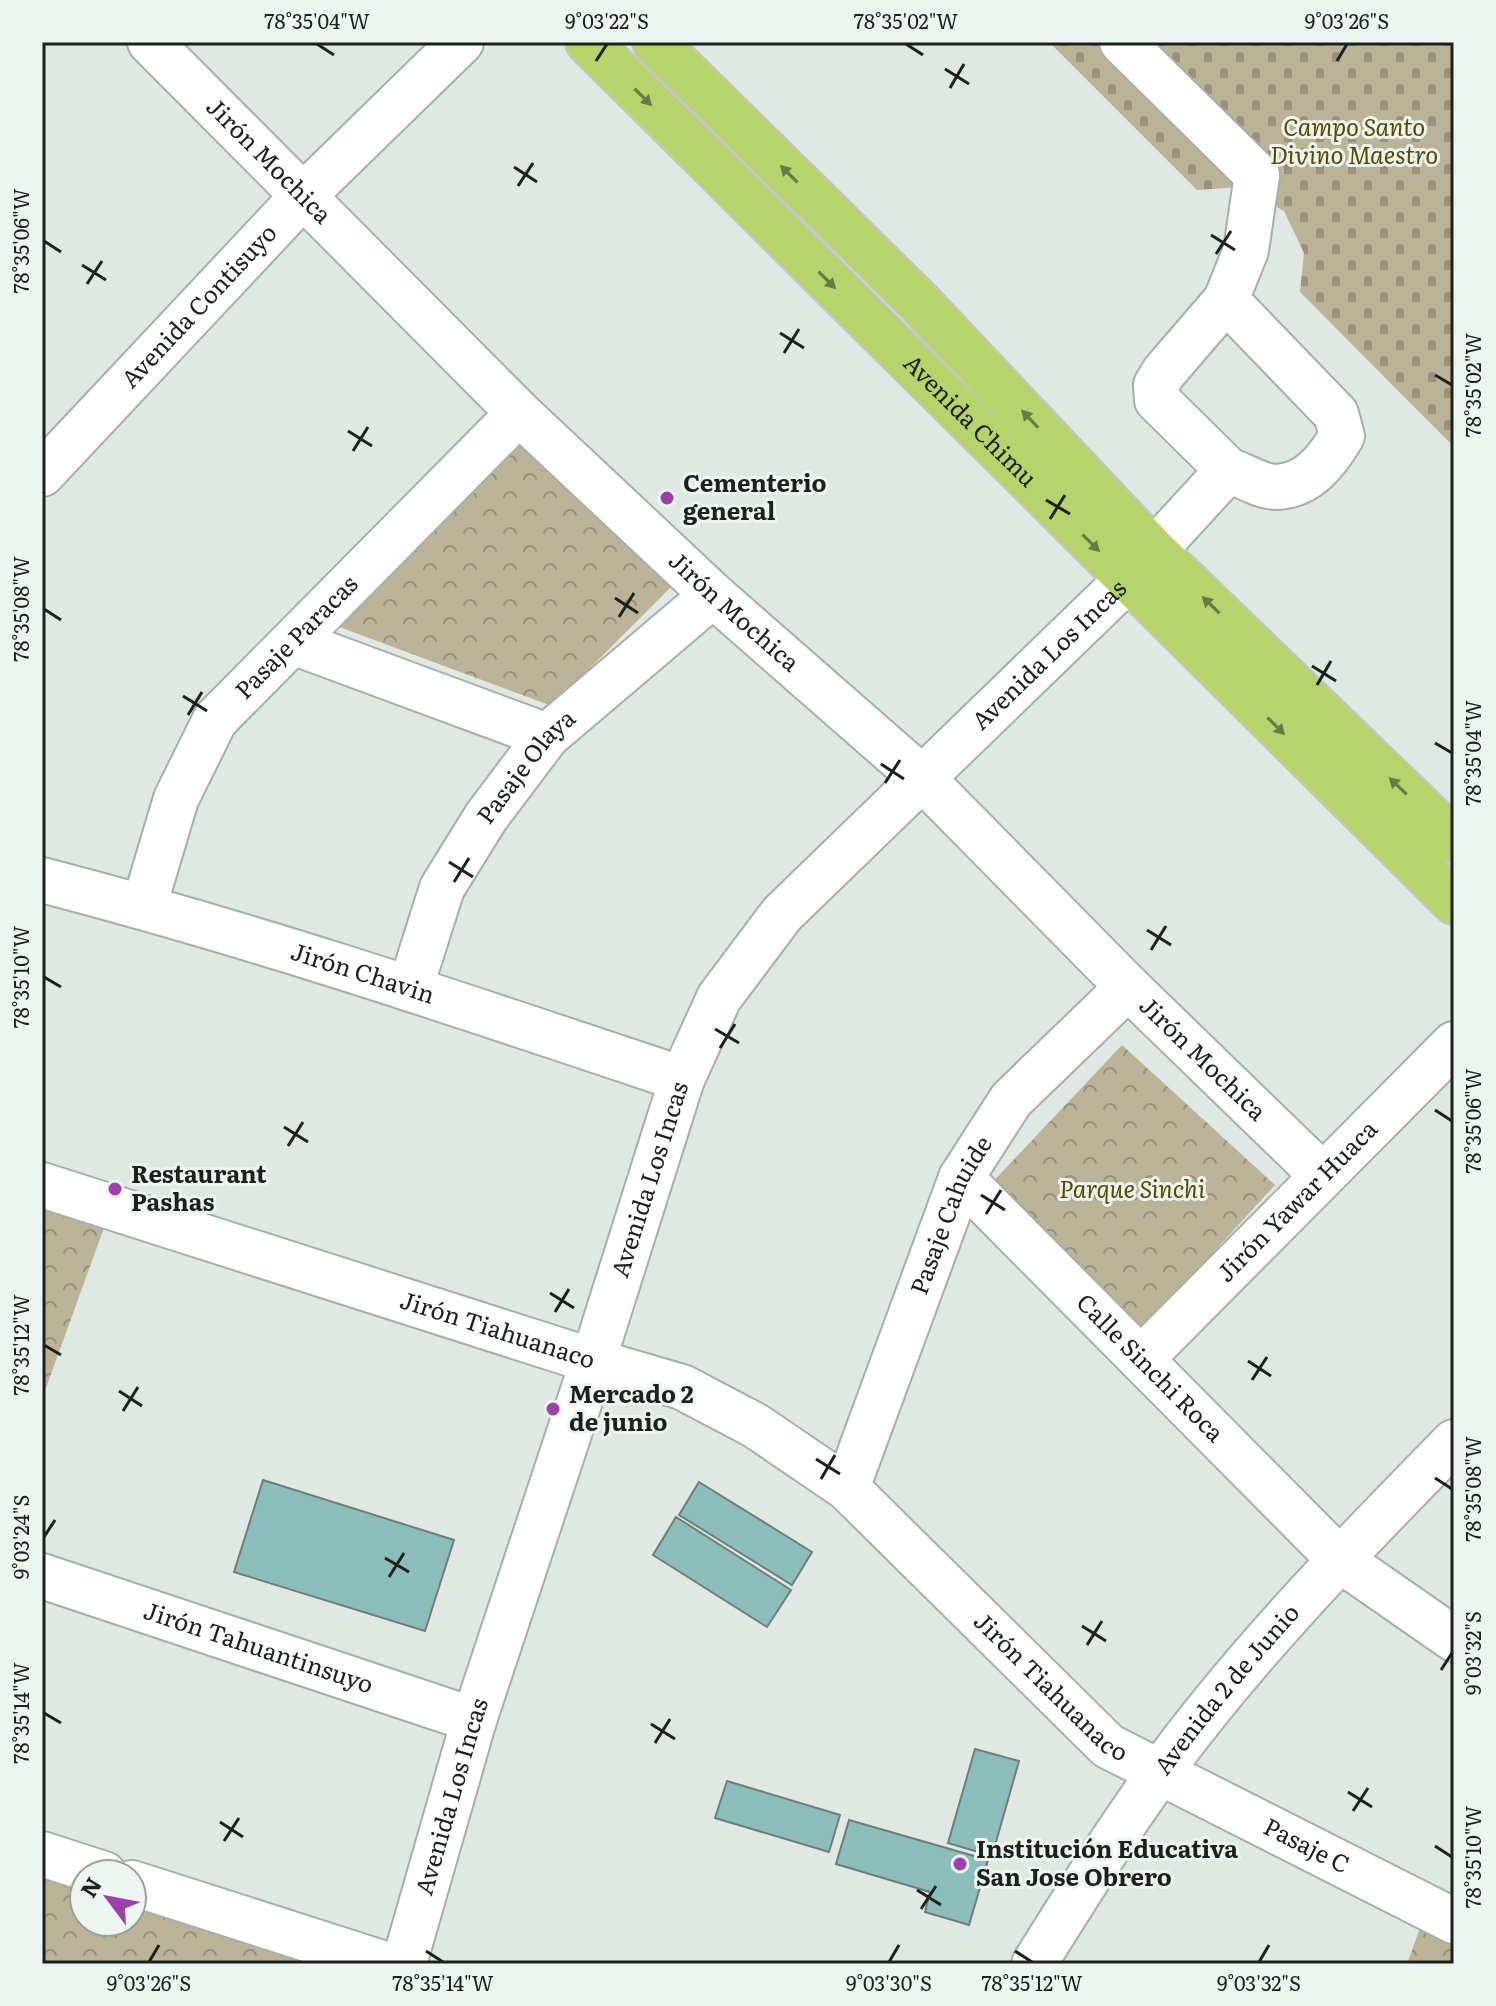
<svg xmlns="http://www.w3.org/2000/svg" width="1496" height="2006" font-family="Literata,serif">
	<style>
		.cemetery { fill: url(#cemetery-stones) }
		.park { fill: url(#park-crowns) }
		.building { fill: #8bbeba; stroke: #727c7b; stroke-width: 2 }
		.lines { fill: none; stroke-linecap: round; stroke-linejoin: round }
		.minor-casing { stroke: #a7afaa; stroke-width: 48 }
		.major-casing { stroke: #c4c5c4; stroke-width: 48 }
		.minor { stroke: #fff; stroke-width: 44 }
		.major { stroke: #b7d36c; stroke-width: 44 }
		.oneway { fill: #6a7a45 }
		.ticks { fill: none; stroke: #1d201e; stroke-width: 3 }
		.poi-dot { fill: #9c41ab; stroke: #ecf5f0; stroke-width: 3 }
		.labels { text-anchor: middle; stroke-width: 6; stroke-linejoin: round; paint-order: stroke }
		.park-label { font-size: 24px; font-style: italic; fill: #5a4902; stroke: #ecf5f0 }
		.street-label { font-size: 24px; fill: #1d201e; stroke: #ecf5f0 }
		.poi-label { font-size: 24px; font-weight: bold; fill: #1d201e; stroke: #ecf5f0; text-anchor: start }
		.neatline { fill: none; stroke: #1d201e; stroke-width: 3 }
		.ticks-label { font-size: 20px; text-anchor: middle; fill: #1d201e }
	</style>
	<defs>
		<pattern id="cemetery-stones" width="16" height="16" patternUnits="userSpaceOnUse" patternTransform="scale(2)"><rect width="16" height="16" fill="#bbb397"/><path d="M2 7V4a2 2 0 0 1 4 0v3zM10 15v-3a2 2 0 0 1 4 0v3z" fill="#97917b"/></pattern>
		<pattern id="park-crowns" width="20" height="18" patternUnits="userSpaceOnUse" patternTransform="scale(2)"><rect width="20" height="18" fill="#bbb397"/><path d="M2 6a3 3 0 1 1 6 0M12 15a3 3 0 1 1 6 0" fill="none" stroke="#97917b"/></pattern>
	</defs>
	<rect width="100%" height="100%" fill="#dfe8e2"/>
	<path class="cemetery" d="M1049 42H1454V447L1300 292 1304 253 1284 211 1241 187 1197 190Z"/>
	<g class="park">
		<path d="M514 441 679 579 552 706 334 625Z"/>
		<path d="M1122 1045 1275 1185 1136 1337 986 1189Z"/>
		<path d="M42 1205 105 1225 42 1399Z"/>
		<path d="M42 1856 84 1874V1922H132V1885L385 1964H42Z"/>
		<path d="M1420 1928 1454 1944V1964H1407Z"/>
	</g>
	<g class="building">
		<path d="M263 1480 454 1540 425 1631 234 1572Z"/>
		<path d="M699 1482 812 1552 792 1585 679 1515Z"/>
		<path d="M676 1517 791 1590 767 1627 653 1555Z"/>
		<path d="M975 1749 1019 1761 992 1856 948 1843Z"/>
		<path d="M727 1781 840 1815 829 1852 715 1818Z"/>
		<path d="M849 1820 988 1860 969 1925 925 1912 930 1892 836 1864Z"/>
	</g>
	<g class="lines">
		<defs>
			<g id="minor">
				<path id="s1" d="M150 42 519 413 713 595 922 778 1128 987 1322 1175"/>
				<path d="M1122 42 1257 175 1246 250 1226 300 1164 372 1156 385 1157 400 1228 470"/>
				<path id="s2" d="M42 474 302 197 461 42"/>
				<path d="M293 642 547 736"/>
				<path id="s3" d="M42 880C258 936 470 1008 682 1079"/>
				<path id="s4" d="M144 906 176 799 215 720 519 413"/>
				<path id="s5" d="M410 989 442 888 486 817 547 736 713 595"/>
				<path id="s6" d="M961 1178 1339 1559 1454 1639"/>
				<path id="s7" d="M42 1185 593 1361 682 1387 756 1426 847 1488 1108 1746 1454 1921"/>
				<path id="s8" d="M1141 1359 1454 1044"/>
				<path id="s9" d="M847 1488 961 1178 1011 1100 1128 987"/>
				<path id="s10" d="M42 1576 474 1720"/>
				<path d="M42 1854 104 1874"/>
				<path d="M132 1883 385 1964"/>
				<path id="s11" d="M404 1964 474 1720 593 1361 682 1079 719 998 782 914 1128 579 1228 470C1242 475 1262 487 1276 487 1308 486 1327 461 1342 436L1336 414 1226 300"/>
				<path id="s12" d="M1034 1964C1074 1900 1114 1836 1158 1775 1245 1655 1350 1548 1454 1442"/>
			</g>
			<g id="major">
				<path id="s13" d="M588 42 1454 902"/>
				<path d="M655 42 919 302 1153 550 1454 840"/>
			</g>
		</defs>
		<use href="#minor" class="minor-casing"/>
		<use href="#major" class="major-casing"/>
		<use href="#minor" class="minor"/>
		<use href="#major" class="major"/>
	</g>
	<defs><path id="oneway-solid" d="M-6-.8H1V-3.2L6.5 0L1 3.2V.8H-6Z" transform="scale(2)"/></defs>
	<g class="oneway">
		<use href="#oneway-solid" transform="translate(643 97) rotate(45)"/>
		<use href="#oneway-solid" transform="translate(789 174) rotate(-135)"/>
		<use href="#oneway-solid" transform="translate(827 280) rotate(45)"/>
		<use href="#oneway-solid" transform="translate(1030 419) rotate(-133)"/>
		<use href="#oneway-solid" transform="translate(1091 543) rotate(45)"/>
		<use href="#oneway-solid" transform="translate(1211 605) rotate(-136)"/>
		<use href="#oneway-solid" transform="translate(1276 726) rotate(45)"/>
		<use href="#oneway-solid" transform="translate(1398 786) rotate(-136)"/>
	</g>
	<path class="ticks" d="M317 44 334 55M906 44 923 55M596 61 607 44M1337 61 1347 44M945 69 969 84M950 88 964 64M514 167 537 182M518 186 533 163M1211 235 1235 250M44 241 61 252M1216 254 1231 231M82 265 106 280M87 284 102 261M780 333 804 348M784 353 799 329M1435 375 1452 385M348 431 372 446M353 451 368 427M1046 500 1070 514M1050 519 1065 495M615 598 638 613M44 609 61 620M619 617 634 593M1312 666 1336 681M1317 685 1331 661M183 696 207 711M188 715 202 692M1435 743 1452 753M881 764 904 779M885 783 900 760M449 862 473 877M454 882 469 858M1147 930 1171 945M1151 950 1166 926M44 977 61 987M715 1029 739 1043M720 1048 735 1024M1435 1110 1452 1121M284 1127 308 1142M288 1146 303 1122M981 1195 1005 1210M986 1214 1001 1190M550 1293 574 1308M555 1312 569 1289M44 1345 61 1355M1248 1361 1271 1376M1252 1380 1267 1357M119 1391 142 1406M123 1411 138 1387M816 1459 840 1474M1435 1478 1452 1489M821 1479 835 1455M44 1537 55 1520M385 1558 409 1572M389 1577 404 1553M1082 1626 1106 1641M1087 1645 1102 1621M1441 1670 1452 1653M44 1713 61 1723M651 1724 675 1739M655 1743 670 1719M1348 1792 1372 1807M1353 1811 1368 1788M220 1822 243 1837M224 1841 239 1818M1435 1846 1452 1857M917 1890 941 1905M921 1909 936 1886M426 1951 443 1962M1015 1951 1032 1962M149 1962 159 1945M889 1962 899 1945M1259 1962 1269 1945"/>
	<g class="poi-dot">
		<circle cx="667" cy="498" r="8"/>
		<circle cx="115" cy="1189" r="8"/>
		<circle cx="553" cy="1409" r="8"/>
		<circle cx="960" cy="1864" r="8"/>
	</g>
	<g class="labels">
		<g class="park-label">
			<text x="1354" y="136">Campo Santo<tspan x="1354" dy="28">Divino Maestro</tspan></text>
			<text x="1132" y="1198">Parque Sinchi</text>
		</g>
		<g class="street-label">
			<text dy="8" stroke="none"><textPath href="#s1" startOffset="168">Jirón Mochica</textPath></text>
			<text dy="8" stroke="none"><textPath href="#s2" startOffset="230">Avenida Contisuyo</textPath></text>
			<text dy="8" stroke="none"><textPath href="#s13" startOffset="538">Avenida Chimu</textPath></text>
			<text dy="8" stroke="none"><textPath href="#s1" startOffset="816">Jirón Mochica</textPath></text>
			<text dy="8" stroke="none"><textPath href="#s4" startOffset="316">Pasaje Paracas</textPath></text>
			<text dy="8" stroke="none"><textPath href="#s11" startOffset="1494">Avenida Los Incas</textPath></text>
			<text dy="8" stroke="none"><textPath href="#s5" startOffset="254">Pasaje Olaya</textPath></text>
			<text dy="8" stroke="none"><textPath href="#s3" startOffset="334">Jirón Chavin</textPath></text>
			<text dy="8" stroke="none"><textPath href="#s1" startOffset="1464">Jirón Mochica</textPath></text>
			<text dy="8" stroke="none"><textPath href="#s11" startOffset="822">Avenida Los Incas</textPath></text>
			<text dy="8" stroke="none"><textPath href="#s8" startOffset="222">Jirón Yawar Huaca</textPath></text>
			<text dy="8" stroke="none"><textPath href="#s9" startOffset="292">Pasaje Cahuide</textPath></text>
			<text dy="8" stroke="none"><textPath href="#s7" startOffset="478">Jirón Tiahuanaco</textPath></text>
			<text dy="8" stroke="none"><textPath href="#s6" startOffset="268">Calle Sinchi Roca</textPath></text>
			<text dy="8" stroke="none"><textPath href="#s10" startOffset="228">Jirón Tahuantinsuyo</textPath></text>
			<text dy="8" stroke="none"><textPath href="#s7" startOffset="1150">Jirón Tiahuanaco</textPath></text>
			<text dy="8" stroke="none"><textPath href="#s12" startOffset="336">Avenida 2 de Junio</textPath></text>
			<text dy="8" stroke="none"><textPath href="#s11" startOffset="174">Avenida Los Incas</textPath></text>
			<text dy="8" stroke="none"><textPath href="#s7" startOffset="1454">Pasaje C</textPath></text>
		</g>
		<g class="poi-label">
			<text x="683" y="492">Cementerio<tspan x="683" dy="28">general</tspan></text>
			<text x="131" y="1183">Restaurant<tspan x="131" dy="28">Pashas</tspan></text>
			<text x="569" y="1403">Mercado 2<tspan x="569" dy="28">de junio</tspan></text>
			<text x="976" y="1858">Institución Educativa<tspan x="976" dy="28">San Jose Obrero</tspan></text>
		</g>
	</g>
	<rect width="1496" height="2006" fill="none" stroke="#ecf5f0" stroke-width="88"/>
	<g transform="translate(108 1898) rotate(302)"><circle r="38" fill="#ecf5f0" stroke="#99a09c" stroke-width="2"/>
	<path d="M0-6L14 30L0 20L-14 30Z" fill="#9c41ab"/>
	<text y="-12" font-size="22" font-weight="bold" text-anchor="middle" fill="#1d201e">N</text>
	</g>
	<rect x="44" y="44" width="1408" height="1918" class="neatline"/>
	<g class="ticks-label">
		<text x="317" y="29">78°35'04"W</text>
		<text x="607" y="29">9°03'22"S</text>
		<text x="906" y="29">78°35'02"W</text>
		<text x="1347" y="29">9°03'26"S</text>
		<text transform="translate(22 241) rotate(-90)" y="7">78°35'06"W</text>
		<text transform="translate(1474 385) rotate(-90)" y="7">78°35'02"W</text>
		<text transform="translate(22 609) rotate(-90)" y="7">78°35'08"W</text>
		<text transform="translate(1474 753) rotate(-90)" y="7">78°35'04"W</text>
		<text transform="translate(22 977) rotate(-90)" y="7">78°35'10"W</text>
		<text transform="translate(1474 1121) rotate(-90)" y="7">78°35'06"W</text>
		<text transform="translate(22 1345) rotate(-90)" y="7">78°35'12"W</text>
		<text transform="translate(1474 1489) rotate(-90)" y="7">78°35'08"W</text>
		<text transform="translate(22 1537) rotate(-90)" y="7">9°03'24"S</text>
		<text transform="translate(1474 1653) rotate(-90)" y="7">9°03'32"S</text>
		<text transform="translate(22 1713) rotate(-90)" y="7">78°35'14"W</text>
		<text transform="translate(1474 1857) rotate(-90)" y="7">78°35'10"W</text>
		<text x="149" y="1991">9°03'26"S</text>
		<text x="443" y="1991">78°35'14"W</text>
		<text x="889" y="1991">9°03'30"S</text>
		<text x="1032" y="1991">78°35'12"W</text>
		<text x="1259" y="1991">9°03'32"S</text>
	</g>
</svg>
